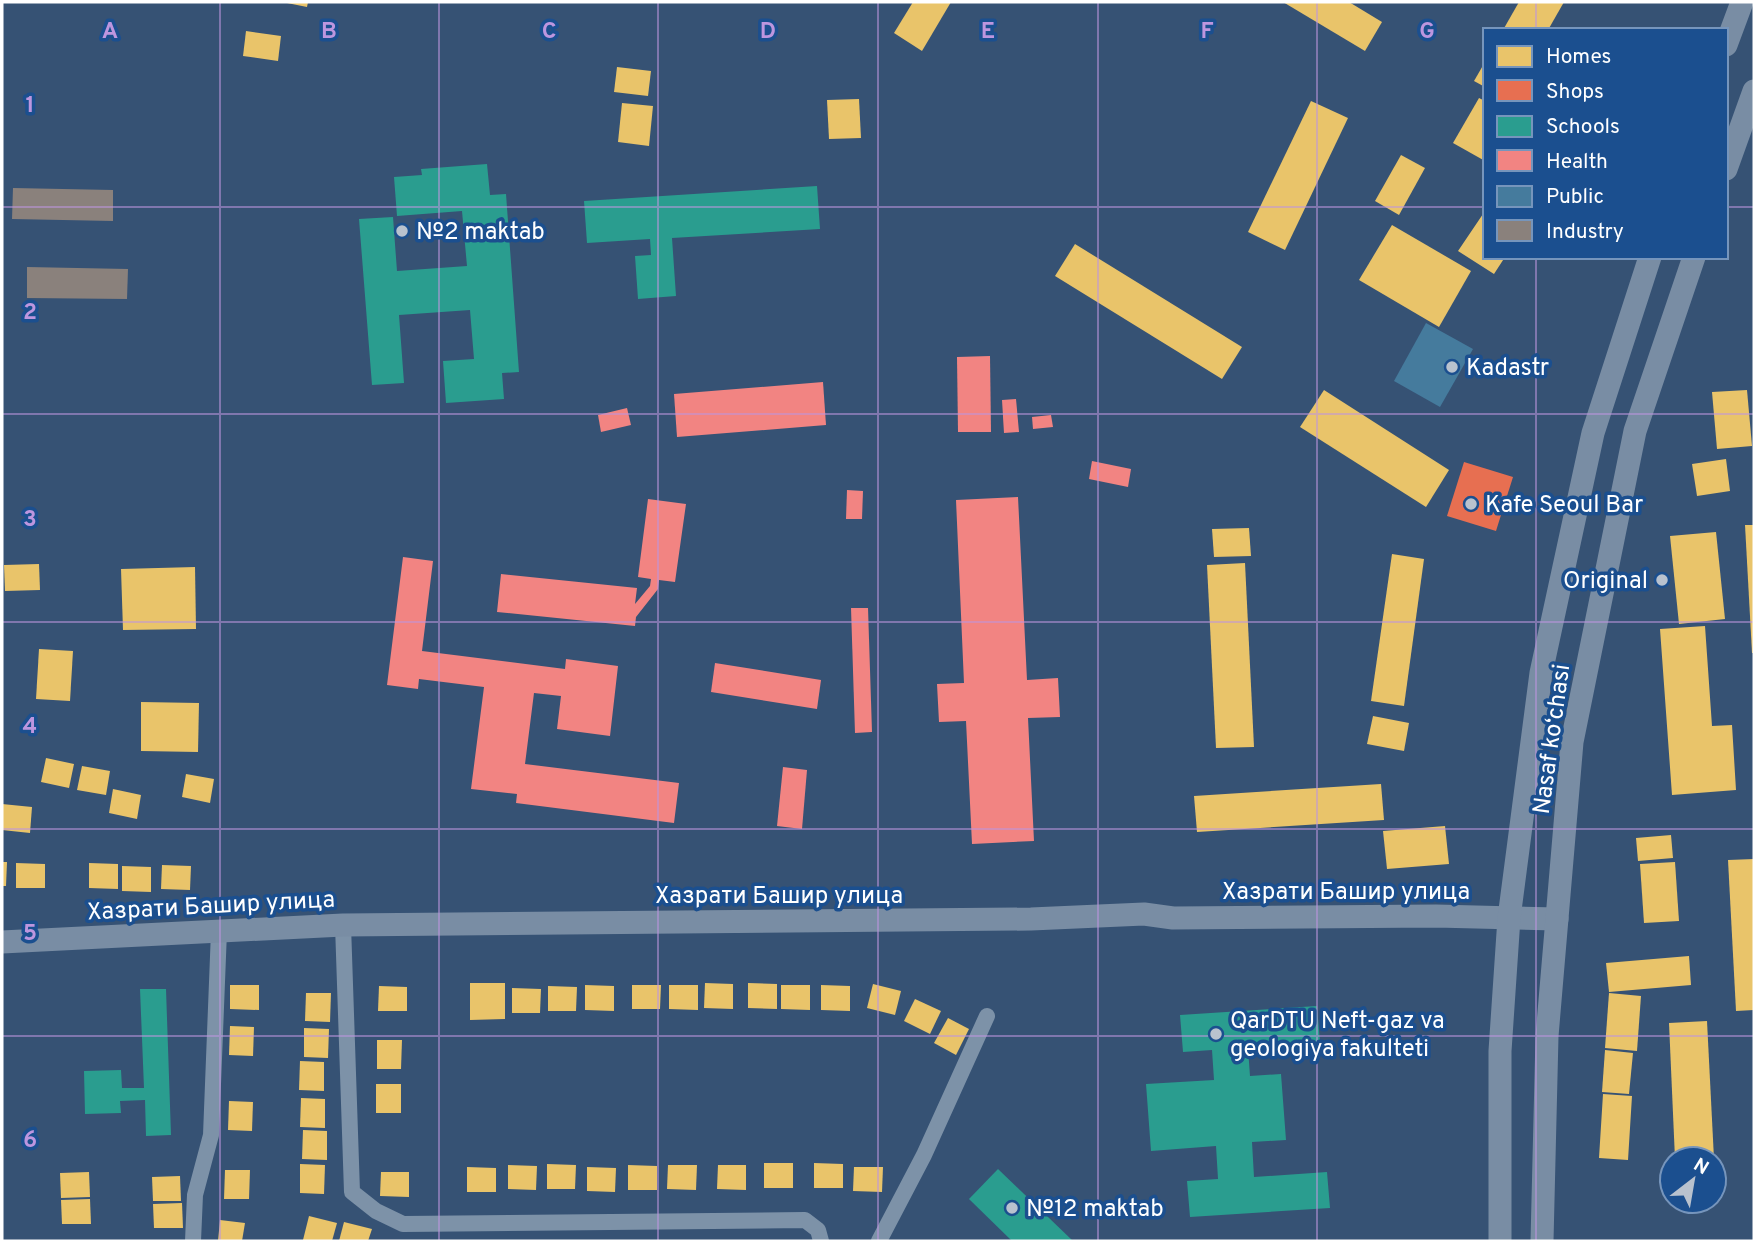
<svg xmlns="http://www.w3.org/2000/svg" width="1756" height="1243" font-family="Overpass,sans-serif">
	<style>
		.homes { fill: #e9c46a }
		.shops { fill: #e76f51 }
		.schools { fill: #2a9d8f }
		.health { fill: #f28482 }
		.public { fill: #457b9d }
		.industry { fill: #8a817c }
		.lines { fill: none; stroke-linecap: round; stroke-linejoin: round }
		.street { stroke: #7d92a8; stroke-width: 16 }
		.secondary { stroke: #798da4; stroke-width: 23 }
		.grid { fill: none; stroke: #bd96df; stroke-width: 2; stroke-opacity: 0.55 }
		.poi-dot { fill: #b9c2ce; stroke: #1b4f8f; stroke-width: 2.5 }
		.labels { text-anchor: middle; stroke-width: 7; stroke-linejoin: round; paint-order: stroke }
		.poi-label { font-size: 24px; fill: #fff; stroke: #1b4f8f; text-anchor: start }
		.street-label { font-size: 24px; fill: #fff; stroke: #1b4f8f }
		.grid-label { font-size: 23px; text-anchor: middle; font-weight: bold; fill: #bd96df; stroke: #1b4f8f; stroke-width: 7; stroke-linejoin: round; paint-order: stroke }
	</style>
	<rect width="100%" height="100%" fill="#365274"/>
	<g class="homes">
		<path d="M282 2H308L307 7Z"/>
		<path d="M913 2H951L922 51 894 33Z"/>
		<path d="M1283 2H1349L1382 22 1365 51Z"/>
		<path d="M1519 2H1564L1548 30H1503Z"/>
		<path d="M246 31 281 36 278 61 243 56Z"/>
		<path d="M1485 62V87L1474 81Z"/>
		<path d="M617 67 651 71 648 96 614 92Z"/>
		<path d="M1479 98 1485 101V161L1453 143Z"/>
		<path d="M859 99 861 138 829 139 827 100Z"/>
		<path d="M1311 101 1348 118 1285 250 1248 232Z"/>
		<path d="M622 103 653 106 649 146 618 142Z"/>
		<path d="M1401 155 1425 168 1399 215 1375 201Z"/>
		<path d="M1483 214 1485 257H1505L1494 274 1458 251Z"/>
		<path d="M1392 225 1471 271 1439 327 1359 280Z"/>
		<path d="M1075 244 1242 347 1222 379 1055 276Z"/>
		<path d="M1324 390 1449 470 1426 507 1300 427Z"/>
		<path d="M1747 390 1752 446 1717 449 1712 392Z"/>
		<path d="M1726 459 1730 491 1697 496 1692 464Z"/>
		<path d="M1745 525H1754V653H1752Z"/>
		<path d="M1249 528 1251 556 1214 557 1212 529Z"/>
		<path d="M1716 532 1725 619 1679 624 1670 536Z"/>
		<path d="M1392 554 1424 559 1404 706 1371 701Z"/>
		<path d="M1245 563 1254 747 1216 748 1207 565Z"/>
		<path d="M39 564 40 590 5 591 4 565Z"/>
		<path d="M195 567 196 629 123 630 121 569Z"/>
		<path d="M1705 626 1712 726 1732 725 1736 790 1672 795 1660 629Z"/>
		<path d="M39 649 73 651 70 701 36 699Z"/>
		<path d="M141 702 199 703 198 752 141 751Z"/>
		<path d="M1373 716 1409 723 1404 751 1367 744Z"/>
		<path d="M46 758 74 764 69 788 41 782Z"/>
		<path d="M82 766 110 771 106 795 77 790Z"/>
		<path d="M186 774 214 779 210 803 182 797Z"/>
		<path d="M1381 784 1384 820 1197 832 1194 796Z"/>
		<path d="M113 789 141 795 137 819 109 813Z"/>
		<path d="M2 804 32 807 30 833 2 830Z"/>
		<path d="M1445 826 1449 864 1387 869 1383 831Z"/>
		<path d="M1671 835 1673 858 1638 861 1636 838Z"/>
		<path d="M1754 859V1010L1736 1011 1728 860Z"/>
		<path d="M2 862H7L6 886H2Z"/>
		<path d="M1675 862 1679 921 1644 923 1640 864Z"/>
		<path d="M16 863 45 864V888H16Z"/>
		<path d="M89 863 118 864V889L89 888Z"/>
		<path d="M162 865 191 866 190 890 161 889Z"/>
		<path d="M122 866 151 867V892L122 891Z"/>
		<path d="M1689 956 1691 985 1609 992 1606 963Z"/>
		<path d="M470 983H505V1019L470 1020Z"/>
		<path d="M705 983 733 984V1009L704 1008Z"/>
		<path d="M748 983 777 984V1009L748 1008Z"/>
		<path d="M873 984 901 991 895 1015 867 1008Z"/>
		<path d="M230 985H259V1010L230 1009Z"/>
		<path d="M585 985 614 986V1011L585 1010Z"/>
		<path d="M632 985H661L660 1009H632Z"/>
		<path d="M669 985H698V1010L669 1009Z"/>
		<path d="M781 985H810V1010L781 1009Z"/>
		<path d="M821 985 850 986V1011L821 1010Z"/>
		<path d="M379 986 407 987V1011H378Z"/>
		<path d="M548 986 577 987 576 1011H548Z"/>
		<path d="M512 988 541 989 540 1013H512Z"/>
		<path d="M306 993H331L330 1022 305 1021Z"/>
		<path d="M1609 993 1641 996 1637 1051 1605 1048Z"/>
		<path d="M915 999 941 1011 930 1034 904 1021Z"/>
		<path d="M948 1018 969 1029 956 1055 934 1043Z"/>
		<path d="M1707 1021 1714 1159H1675L1669 1023Z"/>
		<path d="M230 1026 254 1027 253 1056 229 1055Z"/>
		<path d="M304 1028 329 1029 328 1058 304 1057Z"/>
		<path d="M377 1040H402L401 1069H377Z"/>
		<path d="M1605 1050 1633 1053 1629 1094 1602 1092Z"/>
		<path d="M300 1061 324 1062V1091L299 1090Z"/>
		<rect x="376" y="1084" width="25" height="29"/>
		<path d="M1603 1094 1632 1096 1628 1160 1599 1158Z"/>
		<path d="M301 1098 325 1099V1128L300 1127Z"/>
		<path d="M229 1101 253 1102 252 1131 228 1130Z"/>
		<path d="M303 1130 327 1131V1160L302 1159Z"/>
		<rect x="764" y="1163" width="29" height="25"/>
		<path d="M814 1163 843 1164V1188H814Z"/>
		<path d="M300 1164 325 1165 324 1194 300 1193Z"/>
		<path d="M547 1164 576 1165 575 1189H547Z"/>
		<path d="M508 1165 537 1166 536 1190 508 1189Z"/>
		<path d="M628 1165 657 1166V1190H628Z"/>
		<path d="M668 1165H697L696 1190 667 1189Z"/>
		<path d="M718 1165H746V1190L717 1189Z"/>
		<path d="M467 1167 496 1168V1192H467Z"/>
		<path d="M587 1167 616 1168 615 1192 587 1191Z"/>
		<path d="M854 1167H883L882 1192 853 1191Z"/>
		<path d="M225 1170H250L249 1199H224Z"/>
		<path d="M89 1172 90 1197 61 1198 60 1173Z"/>
		<path d="M381 1172H409V1197L380 1196Z"/>
		<path d="M180 1176 181 1201H153L152 1177Z"/>
		<path d="M90 1199 91 1224H62L61 1200Z"/>
		<path d="M182 1203 183 1228H154L153 1204Z"/>
		<path d="M309 1216 337 1223 332 1241 303 1240Z"/>
		<path d="M220 1220 245 1223 242 1241H218Z"/>
		<path d="M344 1222 372 1229 368 1241H339Z"/>
	</g>
	<path class="shops" d="M1464 462 1513 477 1496 531 1447 516Z"/>
	<g class="schools">
		<path d="M487 164 490 195 506 194 519 372 502 373 504 399 446 403 443 361 474 359 470 310 399 315 404 383 372 385 359 219 393 217 397 271 467 266 462 211 397 216 394 177 422 175 421 169Z"/>
		<path d="M817 186 820 229 672 238 676 296 638 299 635 256 651 255 650 239 587 243 584 201Z"/>
		<path d="M140 989H166L171 1135 146 1136 145 1100 120 1101 121 1113 85 1114 84 1071 121 1070 122 1088H144Z"/>
		<path d="M1317 1006 1320 1043 1248 1048 1250 1076 1281 1074 1286 1140 1252 1142 1254 1177 1327 1172 1330 1208 1190 1217 1187 1181 1218 1179 1216 1146 1151 1151 1146 1084 1214 1080 1212 1050 1183 1052 1180 1015Z"/>
		<path d="M998 1169 1073 1241H1012L969 1199Z"/>
	</g>
	<g class="health">
		<path d="M990 356 991 432H958L957 357Z"/>
		<path d="M823 382 826 425 677 437 674 394Z"/>
		<path d="M1016 399 1019 432 1004 433 1002 400Z"/>
		<path d="M627 408 631 425 601 432 598 415Z"/>
		<path d="M1051 415 1053 427 1033 429 1032 417Z"/>
		<path d="M1092 461 1131 469 1128 487 1089 479Z"/>
		<path d="M847 490 863 491 862 519H846Z"/>
		<path d="M1018 497 1027 680 1058 678 1060 717 1028 718 1034 841 972 844 966 721 939 722 937 684 964 683 956 500Z"/>
		<path d="M648 499 686 504 675 582 659 580 658 589 636 617 635 626 497 612 501 574 637 588 635 604 650 586 651 579 638 577Z"/>
		<path d="M403 557 433 561 422 651 565 669 566 659 618 666 610 736 557 729 561 696 534 693 525 764 679 783 674 823 516 803 517 794 471 789 484 687 419 679 418 689 387 685Z"/>
		<path d="M851 608H868L872 732 855 733Z"/>
		<path d="M715 663 821 680 817 709 711 692Z"/>
		<path d="M783 767 807 770 802 829 777 826Z"/>
	</g>
	<path class="public" d="M1426 323 1473 349 1440 407 1394 381Z"/>
	<g class="industry">
		<path d="M13 188 113 190V221L12 219Z"/>
		<path d="M27 267 128 269 127 299 27 298Z"/>
	</g>
	<g class="lines">
		<g class="street">
			<path d="M343 925 352 1192 376 1211 403 1224 805 1220 818 1230 821 1241"/>
			<path d="M193 1241 195 1195 211 1135 219 931"/>
			<path d="M879 1241 924 1155 987 1016"/>
		</g>
		<g class="secondary">
			<path d="M1726 45 1742 2"/>
			<path d="M1726 169 1754 91"/>
			<path d="M2 942 343 925 1031 919 1144 914 1173 918 1436 916 1557 919"/>
			<path d="M1500 1241V1051L1509 918 1541 673 1593 433 1650 257"/>
			<path d="M1542 1241 1547 1036 1572 742 1635 431 1694 257"/>
		</g>
	</g>
	<path class="grid" d="M220 2V1241M439 2V1241M658 2V1241M878 2V1241M1098 2V1241M1317 2V1241M1536 2V30M2 207H1485M1726 207H1754M1536 257V1241M2 414H1754M2 622H1754M2 829H1754M2 1036H1754"/>
	<g class="poi-dot">
		<circle cx="402" cy="231" r="7"/>
		<circle cx="1452" cy="367" r="7"/>
		<circle cx="1471" cy="504" r="7"/>
		<circle cx="1662" cy="580" r="7"/>
		<circle cx="1216" cy="1034" r="7"/>
		<circle cx="1012" cy="1208" r="7"/>
	</g>
	<g class="labels">
		<g class="poi-label">
			<text x="416" y="239">№2 maktab</text>
			<text x="1466" y="375">Kadastr</text>
			<text x="1485" y="512">Kafe Seoul Bar</text>
			<text x="1648" y="588" text-anchor="end">Original</text>
			<text x="1230" y="1028">QarDTU Neft-gaz va<tspan x="1230" dy="28">geologiya fakulteti</tspan></text>
			<text x="1026" y="1216">№12 maktab</text>
		</g>
		<g class="street-label">
			<text transform="translate(1551 739) rotate(-82)" y="8">Nasaf ko‘chasi</text>
			<text x="1346" y="899">Хазрати Башир улица</text>
			<text x="779" y="903">Хазрати Башир улица</text>
			<text transform="translate(211 905) rotate(-3)" y="8">Хазрати Башир улица</text>
		</g>
	</g>
	<g class="grid-label">
		<text x="110" y="38">A</text>
		<text x="329" y="38">B</text>
		<text x="549" y="38">C</text>
		<text x="768" y="38">D</text>
		<text x="988" y="38">E</text>
		<text x="1207" y="38">F</text>
		<text x="1427" y="38">G</text>
		<text x="30" y="112">1</text>
		<text x="30" y="319">2</text>
		<text x="30" y="526">3</text>
		<text x="30" y="733">4</text>
		<text x="30" y="940">5</text>
		<text x="30" y="1147">6</text>
	</g>
	<rect width="1756" height="1243" fill="none" stroke="#ffffff" stroke-width="7"/>
	<rect x="1483" y="28" width="245" height="231" fill="#1b4f8f" stroke="#7695bc" stroke-width="2"/>
	<rect x="1497" y="46" width="35" height="21" fill="#e9c46a" stroke="#7695bc" stroke-width="2"/>
	<text x="1546" y="63" font-size="21" fill="#ffffff">Homes</text>
	<rect x="1497" y="80" width="35" height="21" fill="#e76f51" stroke="#7695bc" stroke-width="2"/>
	<text x="1546" y="98" font-size="21" fill="#ffffff">Shops</text>
	<rect x="1497" y="116" width="35" height="21" fill="#2a9d8f" stroke="#7695bc" stroke-width="2"/>
	<text x="1546" y="133" font-size="21" fill="#ffffff">Schools</text>
	<rect x="1497" y="150" width="35" height="21" fill="#f28482" stroke="#7695bc" stroke-width="2"/>
	<text x="1546" y="168" font-size="21" fill="#ffffff">Health</text>
	<rect x="1497" y="186" width="35" height="21" fill="#457b9d" stroke="#7695bc" stroke-width="2"/>
	<text x="1546" y="203" font-size="21" fill="#ffffff">Public</text>
	<rect x="1497" y="220" width="35" height="21" fill="#8a817c" stroke="#7695bc" stroke-width="2"/>
	<text x="1546" y="238" font-size="21" fill="#ffffff">Industry</text>
	<g transform="translate(1693 1180) rotate(31)"><circle r="33" fill="#1b4f8f" stroke="#7695bc" stroke-width="2"/>
	<path d="M0-5L12 26L0 18L-12 26Z" fill="#b9c2ce"/>
	<text y="-10" font-size="19" font-weight="bold" text-anchor="middle" fill="#ffffff">N</text>
	</g>
</svg>
